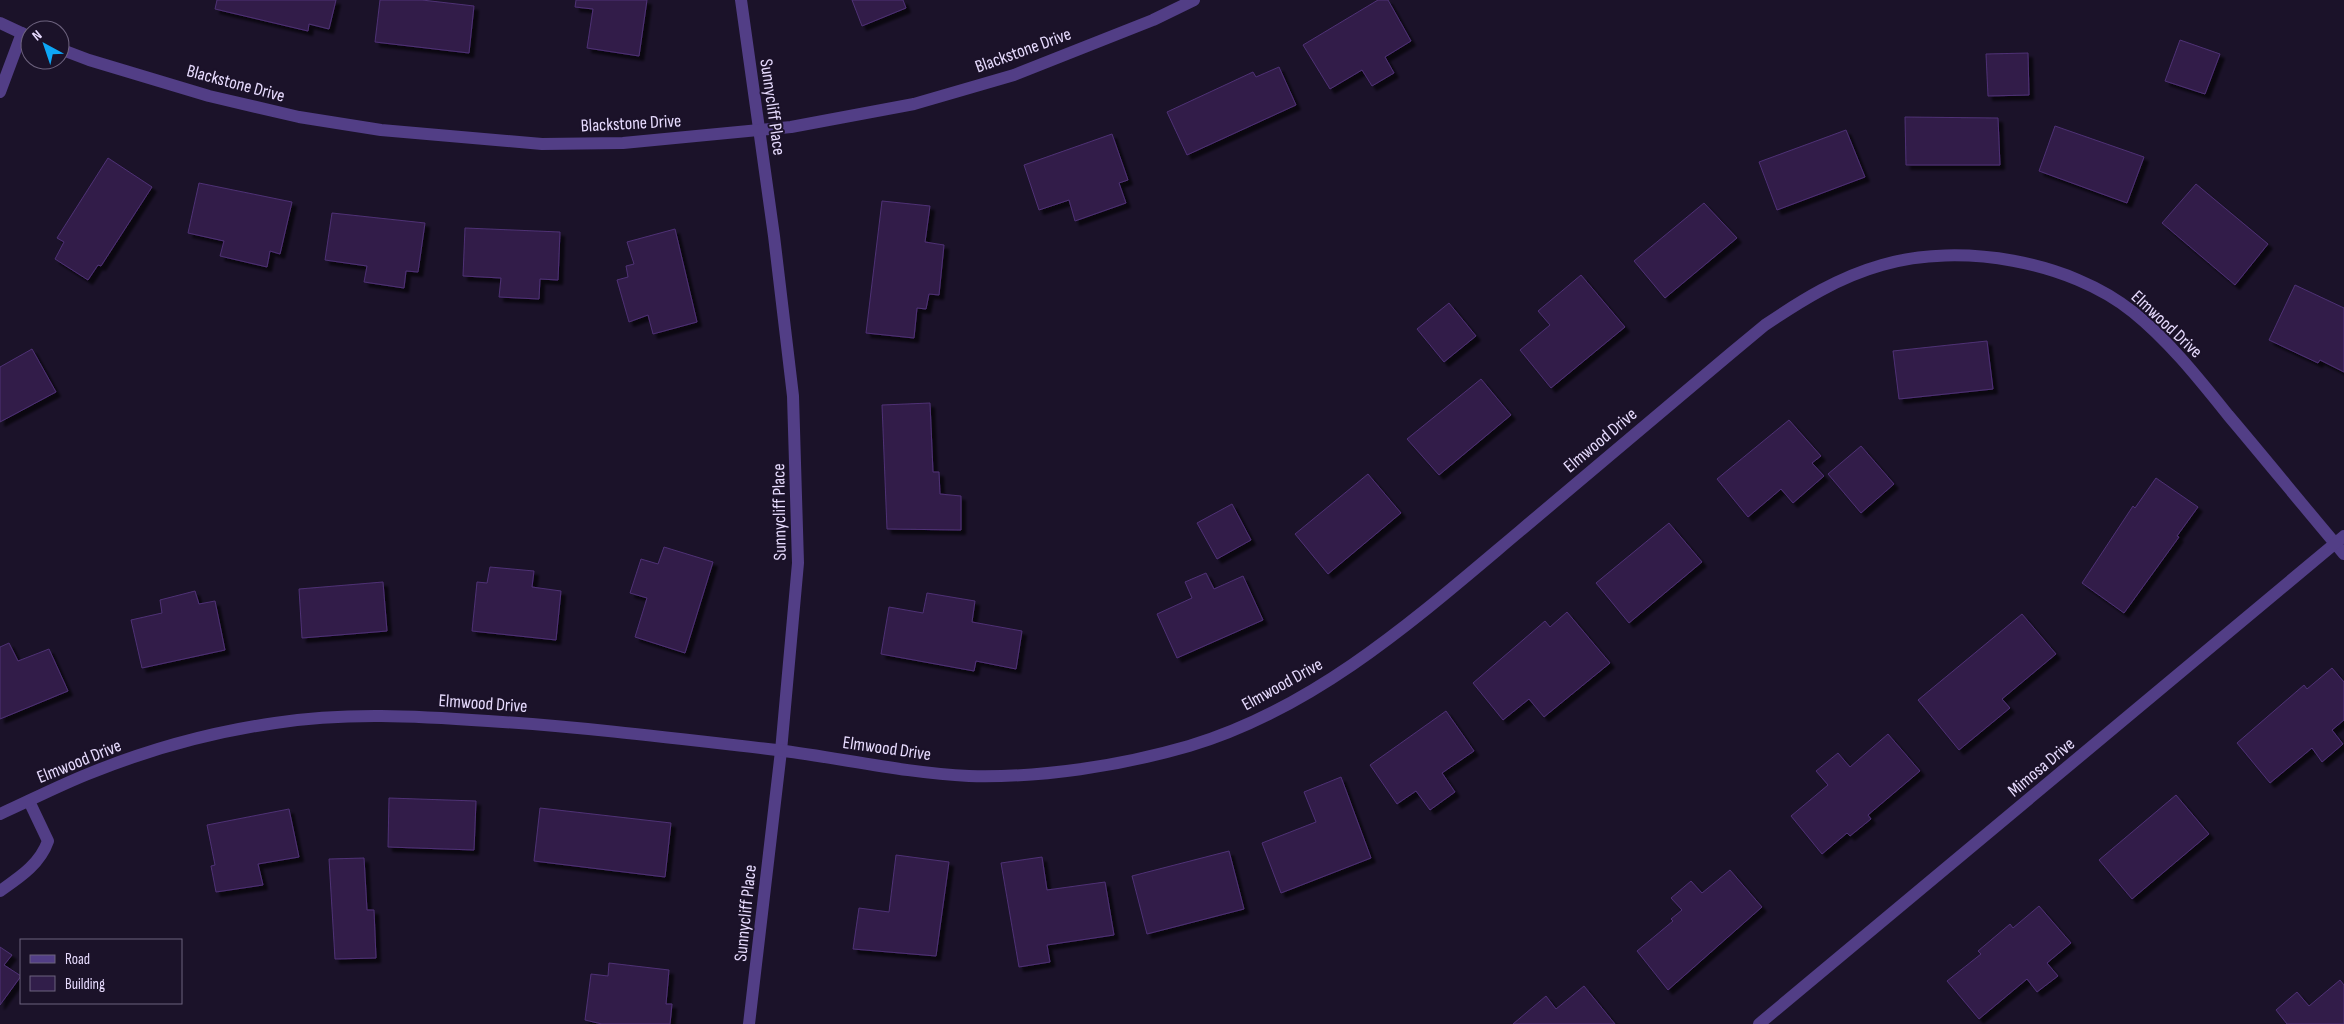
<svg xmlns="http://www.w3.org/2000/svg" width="2344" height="1024" font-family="'Sofia Sans Condensed',sans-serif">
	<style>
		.building { fill: #311e4a; stroke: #4f3175; filter: url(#shadow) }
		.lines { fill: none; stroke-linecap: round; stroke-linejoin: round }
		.lane { stroke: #523e86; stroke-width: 12 }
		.street { stroke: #523e86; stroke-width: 12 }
		.labels { text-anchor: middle; stroke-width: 4; stroke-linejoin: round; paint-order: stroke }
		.street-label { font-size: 18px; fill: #e7dbfe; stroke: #1b1229 }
	</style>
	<defs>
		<filter id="shadow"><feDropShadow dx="4.5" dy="4.5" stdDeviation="1" flood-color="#0009"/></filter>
	</defs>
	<rect width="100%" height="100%" fill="#1b1229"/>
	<g class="building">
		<path d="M217 0H336L329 29 309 24 308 31 215 9Z"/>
		<path d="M380 0H422L474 6 469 53 375 42Z"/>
		<path d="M576 0H647L639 56 587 48 593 9 575 7Z"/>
		<path d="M852 0H903L906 8 862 26Z"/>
		<path d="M1378 0H1388L1411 41 1385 57 1394 73 1372 86 1362 70 1330 89 1303 45Z"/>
		<path d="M2180 40 2220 54 2205 94 2165 81Z"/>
		<path d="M2028 53 2029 95 1988 96 1986 54Z"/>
		<path d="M1279 67 1296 105 1187 155 1167 112 1253 72 1256 77Z"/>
		<path d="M1905 117 1998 118 2000 165H1906Z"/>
		<path d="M2055 126 2144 157 2127 203 2039 171Z"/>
		<path d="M1846 130 1865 177 1777 210 1759 162Z"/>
		<path d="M1112 134 1128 180 1119 183 1126 203 1075 221 1069 200 1039 210 1024 165Z"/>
		<path d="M108 158 152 187 101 266 98 265 88 280 55 259 64 242 57 238Z"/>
		<path d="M199 183 292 202 280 254 270 251 267 267 220 256 224 241 188 233Z"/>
		<path d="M2196 184 2268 244 2235 285 2162 223Z"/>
		<path d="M882 201 930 206 925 242 944 245 939 295 929 294 926 309 917 308 914 338 866 333Z"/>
		<path d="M1704 203 1737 238 1665 298 1634 261Z"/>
		<path d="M332 213 425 223 418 272 406 271 404 288 364 282 367 266 325 260Z"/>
		<path d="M465 228 560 232 558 280 540 279 539 299 499 297 501 278 463 276Z"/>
		<path d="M675 229 697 322 653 334 648 315 629 322 617 280 628 277 626 266 634 264 627 242Z"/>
		<path d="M1581 275 1625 327 1551 388 1520 350 1550 325 1538 311Z"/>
		<path d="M2295 285 2344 308V372L2320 360 2318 363 2269 340Z"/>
		<path d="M1449 303 1476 336 1444 362 1417 329Z"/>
		<path d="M1987 341 1993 389 1899 399 1893 351Z"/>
		<path d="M32 349 56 392 0 422V367Z"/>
		<path d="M1481 379 1511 415 1439 475 1407 439Z"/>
		<path d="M930 403 933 472H939L940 494 961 496V530L887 529 882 405Z"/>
		<path d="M1789 420 1821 456 1812 463 1824 476 1793 503 1781 489 1748 517 1717 479Z"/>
		<path d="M1861 446 1894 484 1861 513 1828 474Z"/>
		<path d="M1368 474 1401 513 1328 574 1295 534Z"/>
		<path d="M2156 478 2198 507 2177 536 2179 537 2124 613 2082 583 2133 506 2135 508Z"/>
		<path d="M1232 504 1251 540 1217 559 1197 523Z"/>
		<path d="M1669 523 1702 562 1629 623 1596 583Z"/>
		<path d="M664 547 713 562 685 653 635 637 647 598 630 593 641 559 658 564Z"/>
		<path d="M490 567 534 571 532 587 561 591 556 640 472 631 477 582 487 583Z"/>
		<path d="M1206 573 1214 589 1243 576 1263 620 1177 658 1157 614 1192 598 1185 582Z"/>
		<path d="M383 582 387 631 302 638 299 589Z"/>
		<path d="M195 591 199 604 215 601 225 650 142 668 131 620 162 613 160 600Z"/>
		<path d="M927 593 975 601 972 622 1022 631 1016 669 976 661 974 671 881 654 889 607 923 613Z"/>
		<path d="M1567 612 1610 663 1544 717 1529 699 1503 720 1473 683 1545 621 1550 627Z"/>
		<path d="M2022 614 2056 654 2002 699 2010 708 1959 750 1918 700Z"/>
		<path d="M9 643 18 661 49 649 68 691 0 719V647Z"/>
		<path d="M2332 668 2344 682V720L2332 730 2343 744 2322 762 2312 748 2270 783 2237 743 2304 685 2307 689Z"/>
		<path d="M1446 711 1474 751 1442 773 1455 792 1430 810 1416 791 1397 804 1370 765Z"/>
		<path d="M1888 734 1920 771 1868 815 1871 819 1850 836 1847 833 1822 854 1791 816 1828 785 1816 771 1838 753 1850 767Z"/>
		<path d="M1341 777 1371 858 1281 893 1262 843 1316 822 1304 792Z"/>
		<path d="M2176 795 2209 834 2132 899 2099 860Z"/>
		<path d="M389 798 476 801 474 850 388 847Z"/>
		<path d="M540 808 671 823 665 877 534 861Z"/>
		<path d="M289 809 299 857 258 864 263 885 216 892 211 866 215 865 207 825Z"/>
		<path d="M1229 851 1244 909 1147 934 1132 876Z"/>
		<path d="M896 855 949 862 936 956 853 949 859 908 889 912Z"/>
		<path d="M1042 857 1047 890 1105 882 1114 935 1047 945 1050 962 1019 967 1001 863Z"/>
		<path d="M364 858 367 910H374L376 958 335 959 329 859Z"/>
		<path d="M1730 870 1762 907 1668 990 1637 951 1673 921 1671 919 1682 910 1671 898 1691 881 1702 893Z"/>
		<path d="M2039 906 2071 943 2047 963 2058 976 2037 992 2027 979 1979 1019 1947 981 1981 954 1978 951 2010 924 2013 928Z"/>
		<path d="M0 947 12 955 4 965 21 976 0 1005Z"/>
		<path d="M609 963 669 970 666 1004H672L670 1024H602L585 1020 591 974 608 976Z"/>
		<path d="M2340 980 2344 985V1024H2287L2276 1010 2297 992 2309 1006Z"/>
		<path d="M1584 986 1615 1024H1513L1546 996 1556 1009Z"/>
	</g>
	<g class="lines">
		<path class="lane" d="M0 891C20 877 40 864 48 841L29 801"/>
		<g class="street">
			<path d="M741 0 774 236 793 396 798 563 781 751 749 1024"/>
			<path d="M0 23 30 37"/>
			<path d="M60 49 89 60 209 96 299 117 381 130 542 144 623 143 791 127 914 104 1014 75 1153 20 1194 0"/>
			<path d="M0 92 22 33"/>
			<path d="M0 814C29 801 58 786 88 774 147 750 212 732 275 723 345 712 417 716 488 721 584 727 681 739 777 750 841 758 905 773 969 776 1041 778 1120 766 1189 746 1317 708 1420 615 1520 531 1602 462 1683 393 1765 325 1802 300 1839 277 1882 265 1960 242 2070 261 2133 312 2169 341 2199 379 2228 415 2267 461 2305 508 2344 554"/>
			<path d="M1759 1024 2344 536"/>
		</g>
	</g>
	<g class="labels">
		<g class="street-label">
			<text transform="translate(1023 50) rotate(-20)" y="6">Blackstone Drive</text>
			<text transform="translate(236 83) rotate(15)" y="6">Blackstone Drive</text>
			<text transform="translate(773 107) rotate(82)" y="6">Sunnycliff Place</text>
			<text transform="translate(631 123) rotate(-3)" y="6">Blackstone Drive</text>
			<text transform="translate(2167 324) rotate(43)" y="6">Elmwood Drive</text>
			<text transform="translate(1600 440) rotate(-40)" y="6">Elmwood Drive</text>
			<text transform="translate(779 512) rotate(-91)" y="6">Sunnycliff Place</text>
			<text transform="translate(1282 684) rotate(-29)" y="6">Elmwood Drive</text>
			<text transform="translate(483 703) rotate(4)" y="6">Elmwood Drive</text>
			<text transform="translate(887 748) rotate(8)" y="6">Elmwood Drive</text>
			<text transform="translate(79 761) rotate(-22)" y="6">Elmwood Drive</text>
			<text transform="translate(2041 767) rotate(-40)" y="6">Mimosa Drive</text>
			<text transform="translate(745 913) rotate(-84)" y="6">Sunnycliff Place</text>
		</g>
	</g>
	<rect x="20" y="939" width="162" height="65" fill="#1b1229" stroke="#6d627e"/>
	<rect x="30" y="955" width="25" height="8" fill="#523e86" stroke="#6d627e"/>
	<text x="65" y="964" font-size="15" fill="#e7dbfe">Road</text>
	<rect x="30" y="976" width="25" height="15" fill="#311e4a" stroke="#6d627e"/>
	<text x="65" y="989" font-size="15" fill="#e7dbfe">Building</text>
	<g transform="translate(45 45) rotate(320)"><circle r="24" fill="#1b1229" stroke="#6d627e"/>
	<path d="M0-4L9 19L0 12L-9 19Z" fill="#0ea7f6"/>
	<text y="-8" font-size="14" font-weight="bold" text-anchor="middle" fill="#e7dbfe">N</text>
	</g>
</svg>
